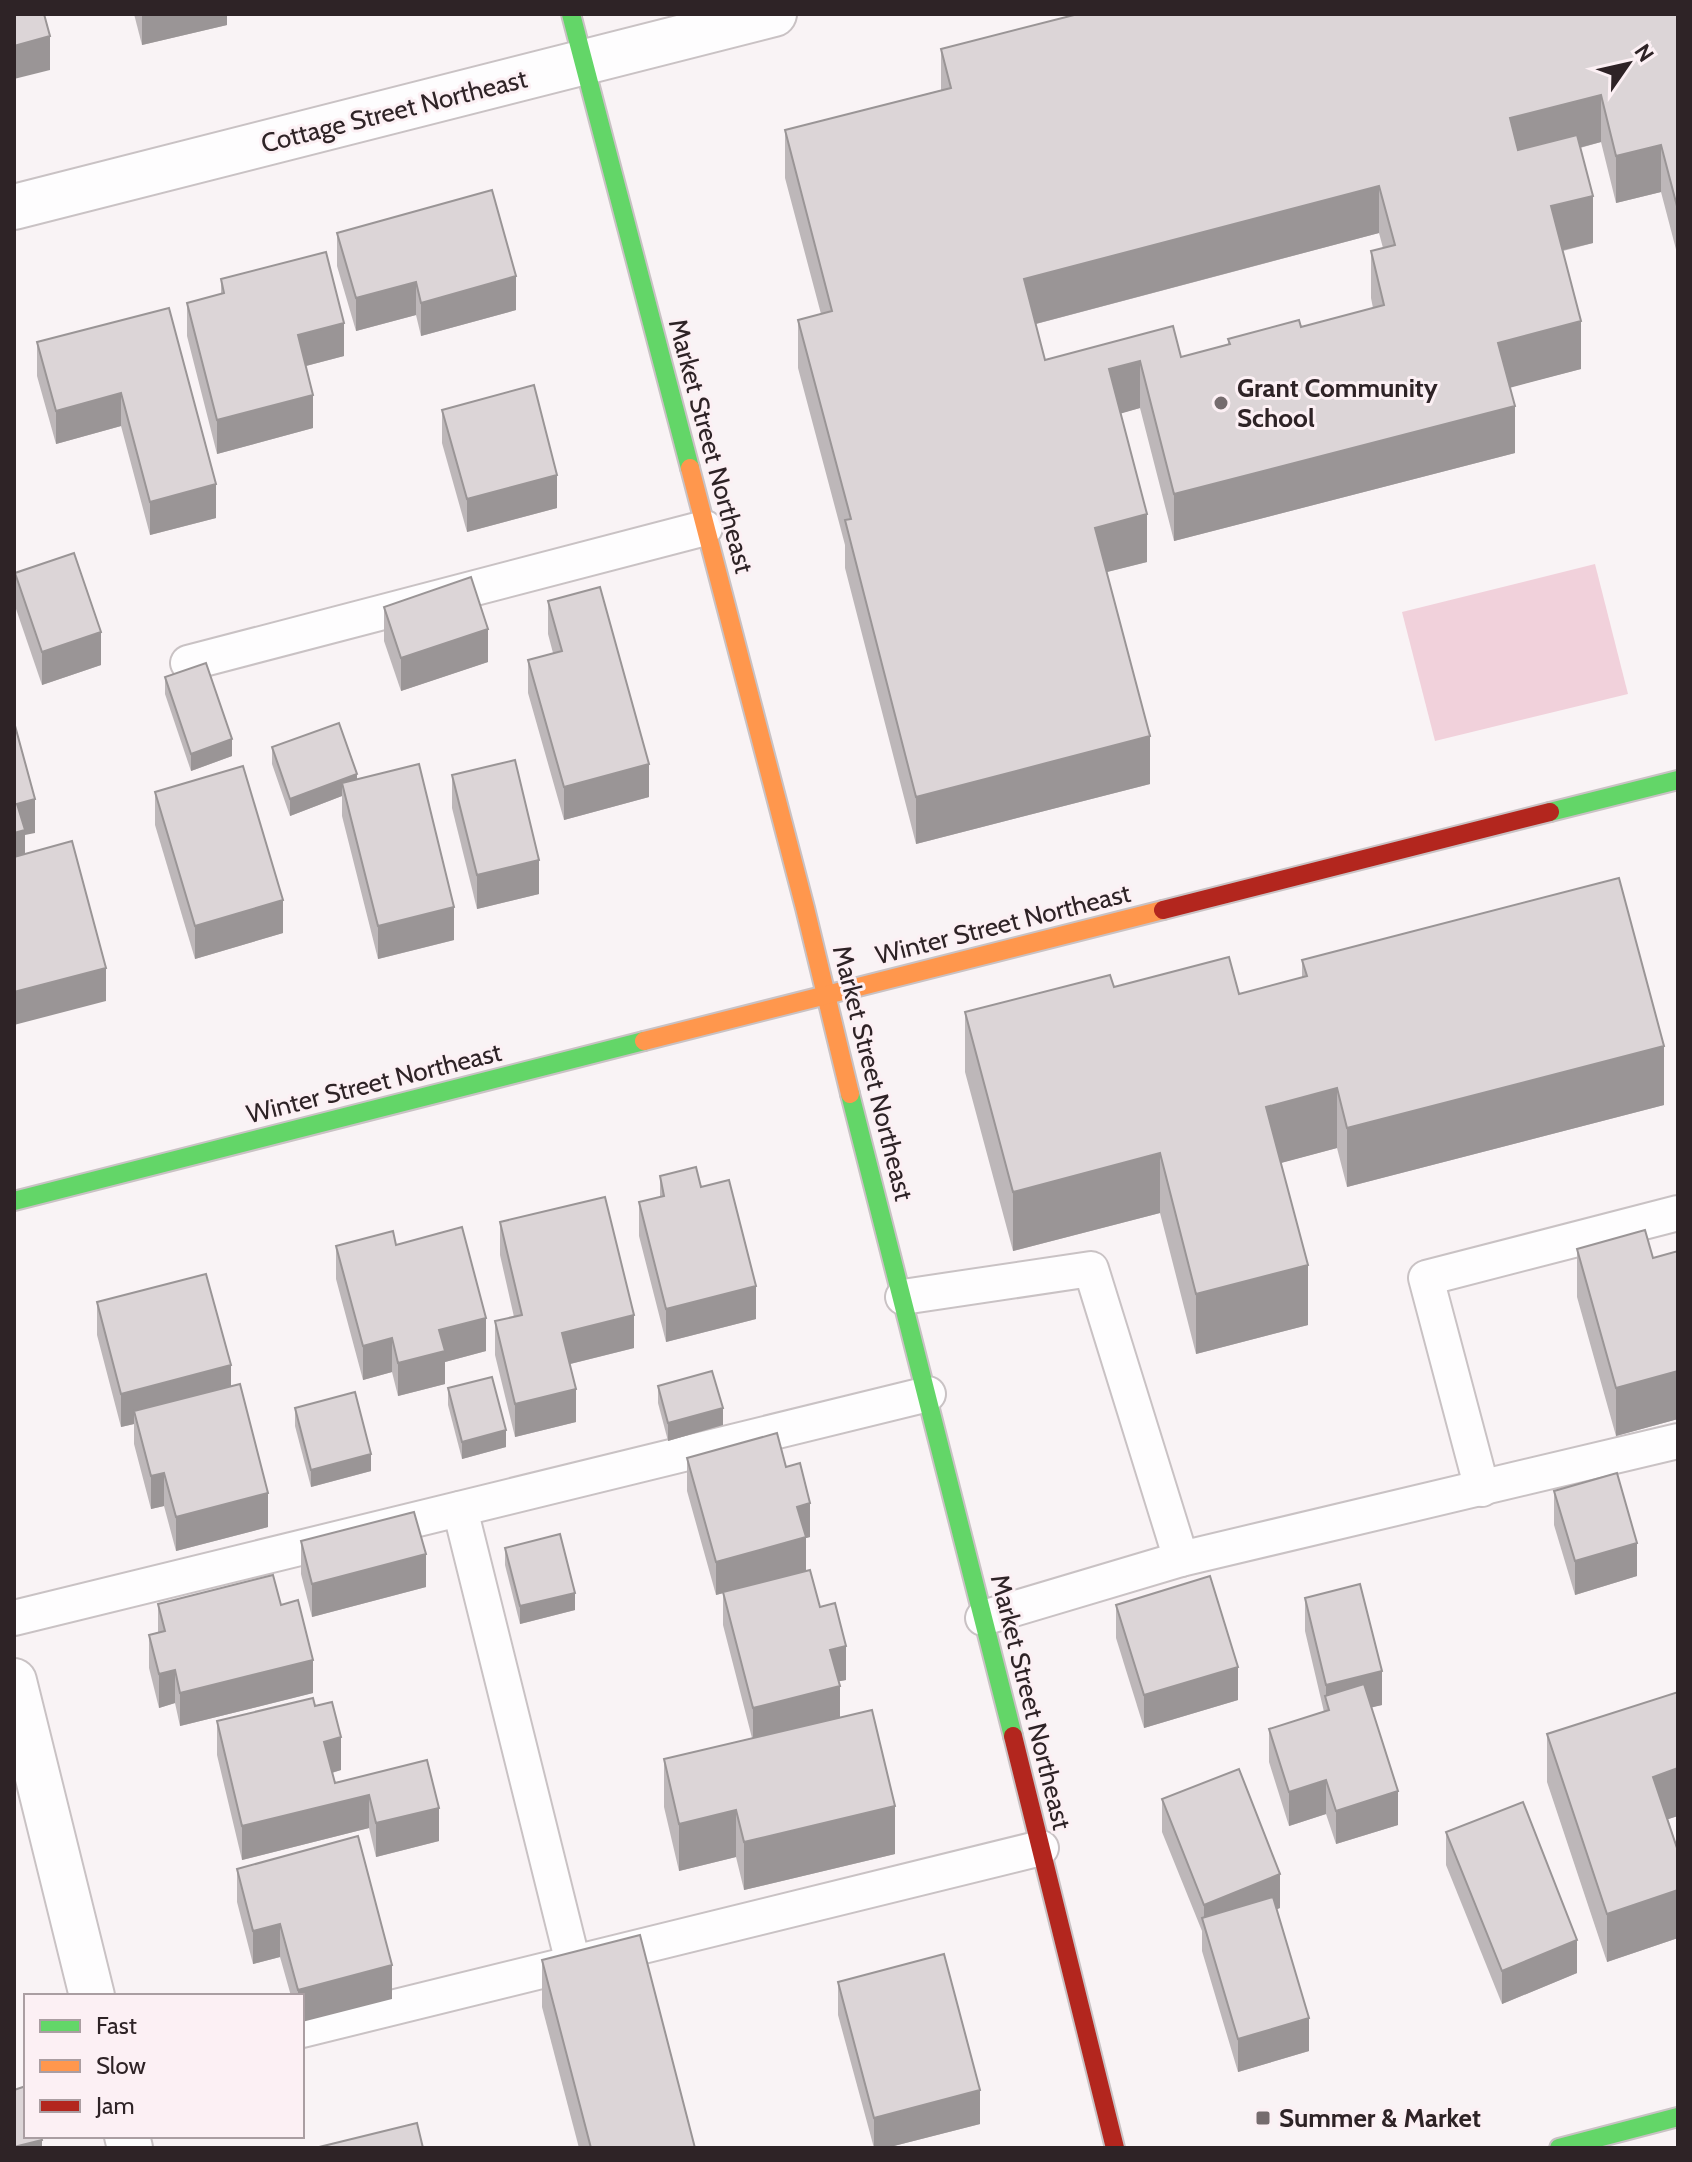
<svg xmlns="http://www.w3.org/2000/svg" width="1692" height="2162" font-family="Cabin,sans-serif">
	<style>
		.green { fill: #f1d1db }
		.lines { fill: none; stroke-linecap: round; stroke-linejoin: round }
		.lane-casing { stroke: #c9c2c4; stroke-width: 38 }
		.street-casing { stroke: #c9c2c4; stroke-width: 48 }
		.fast-casing { stroke: #c9c2c4; stroke-width: 22 }
		.slow-casing { stroke: #c9c2c4; stroke-width: 22 }
		.jam-casing { stroke: #c9c2c4; stroke-width: 22 }
		.lane { stroke: #fefdfe; stroke-width: 34 }
		.street { stroke: #fefdfe; stroke-width: 44 }
		.fast { stroke: #63d668; stroke-width: 18 }
		.slow { stroke: #ff974d; stroke-width: 18 }
		.jam { stroke: #b3261e; stroke-width: 18 }
		.wall { fill: #bdb7b9; fill-rule: evenodd }
		.shaded-wall { fill: #9a9596 }
		.building { fill: #dcd5d7; stroke: #9a9596; stroke-width: 2; fill-rule: evenodd }
		.poi-dot { fill: #756c6e; stroke: #fcf0f4; stroke-width: 3 }
		.labels { text-anchor: middle; stroke-width: 6; stroke-linejoin: round; paint-order: stroke }
		.street-label { font-size: 26px; fill: #2e2326; stroke: #fcf0f4 }
		.poi-label { font-size: 26px; font-weight: bold; fill: #2e2326; stroke: #fcf0f4; text-anchor: start }
	</style>
	<rect width="100%" height="100%" fill="#f9f3f5"/>
	<path class="green" d="M1595 564 1628 694 1435 741 1402 612Z"/>
	<g class="lines">
		<defs>
			<g id="lane">
				<path d="M188 663 705 528"/>
				<path d="M903 1297 1091 1269 1181 1559"/>
				<path d="M1482 1489 1426 1278 1678 1213"/>
				<path d="M460 1509 573 1963"/>
				<path d="M14 1618 928 1394"/>
				<path d="M983 1618 1181 1559 1678 1441"/>
				<path d="M302 2030 1041 1848"/>
			</g>
			<g id="street">
				<path d="M14 207 774 14"/>
				<path d="M14 1681 92 1996"/>
				<path d="M127 2136 130 2148"/>
			</g>
			<g id="fast">
				<path d="M571 14 690 468"/>
				<path d="M1550 812 1678 780"/>
				<path d="M850 1094 1013 1736"/>
				<path d="M14 1201 644 1041"/>
				<path d="M1559 2148 1678 2117"/>
			</g>
			<g id="slow">
				<path d="M690 468 805 908 850 1094"/>
				<path d="M644 1041 1163 910"/>
			</g>
			<g id="jam">
				<path d="M1163 910 1550 812"/>
				<path d="M1013 1736 1115 2148"/>
			</g>
		</defs>
		<use href="#lane" class="lane-casing"/>
		<use href="#street" class="street-casing"/>
		<use href="#fast" class="fast-casing"/>
		<use href="#slow" class="slow-casing"/>
		<use href="#jam" class="jam-casing"/>
		<use href="#lane" class="lane"/>
		<use href="#street" class="street"/>
		<use href="#fast" class="fast"/>
		<use href="#slow" class="slow"/>
		<use href="#jam" class="jam"/>
	</g>
	<g class="wall">
		<path d="M134 14H227V25L142 45Z"/>
		<path d="M1678 14V257L1661 192 1616 203 1601 142 1580 148 1593 243 1563 251 1581 369 1510 387 1515 453 1174 541 1140 408 1121 413 1147 562 1107 572 1150 784 916 844 845 568V545L798 368V320L821 314 785 178V130L941 90V49ZM1379 233 1383 248 1371 251V298L1373 308 1301 327 1228 339V344L1181 357 1045 360 1036 324Z"/>
		<path d="M337 233 516 310 421 336 416 315 356 331 337 266Z"/>
		<path d="M221 279 344 356 306 366 313 428 217 454 187 336V303L221 294Z"/>
		<path d="M169 308 216 518 150 535 121 426 56 444 37 376V342Z"/>
		<path d="M442 410 557 508 467 532 442 443Z"/>
		<path d="M15 573 101 665 42 685 15 606Z"/>
		<path d="M548 601 649 797 564 820 528 693V660L553 653 548 634Z"/>
		<path d="M384 607 488 662 401 691 384 641Z"/>
		<path d="M165 677 232 756 191 771 165 694Z"/>
		<path d="M272 747 357 779 454 940 378 959 342 816V796L290 816 272 764Z"/>
		<path d="M452 775 539 894 477 909 452 808Z"/>
		<path d="M155 792 283 933 195 959 155 825Z"/>
		<path d="M1302 960 1664 1105 1347 1187 1337 1148 1280 1163 1308 1325 1196 1354 1160 1213 1013 1251 965 1072V1012L1114 987 1239 994 1302 978Z"/>
		<path d="M660 1176 701 1187 756 1319 666 1342 639 1236V1202L660 1197Z"/>
		<path d="M500 1222 634 1348 570 1364 576 1422 515 1437 495 1355V1321L514 1317 500 1255Z"/>
		<path d="M396 1245 486 1351 445 1362V1384L398 1396 392 1372 363 1380 336 1279V1246Z"/>
		<path d="M1577 1249 1653 1258 1678 1251V1419L1616 1436 1577 1297Z"/>
		<path d="M97 1302 231 1386 268 1527 176 1551 164 1506 151 1509 134 1444V1424L121 1427 97 1335Z"/>
		<path d="M658 1386 723 1425 668 1441 658 1403Z"/>
		<path d="M448 1388 506 1447 462 1459 448 1405Z"/>
		<path d="M295 1408 371 1471 311 1487 295 1426Z"/>
		<path d="M687 1458 786 1467 810 1537 806 1538V1571L846 1680 839 1681 840 1718 895 1854 744 1890 736 1857 679 1871 664 1807V1759L752 1738 723 1625V1593L716 1595 687 1491Z"/>
		<path d="M1554 1491 1637 1576 1575 1595 1554 1525Z"/>
		<path d="M301 1541 426 1587 312 1617 301 1574Z"/>
		<path d="M505 1548 575 1610 520 1624 505 1565Z"/>
		<path d="M1305 1598 1382 1705 1371 1707 1398 1825 1336 1844 1326 1814 1289 1826 1269 1762V1729L1324 1712 1305 1631Z"/>
		<path d="M158 1604 281 1605 313 1693 180 1726 175 1703 159 1708 149 1668V1635L158 1632Z"/>
		<path d="M1116 1605 1238 1700 1144 1728 1116 1638Z"/>
		<path d="M1678 1692V1816L1668 1819 1678 1851V1938L1607 1962 1547 1782V1734Z"/>
		<path d="M315 1706 341 1770 332 1773 335 1783 427 1760 439 1841 376 1857 369 1828 242 1860 217 1755V1721Z"/>
		<path d="M1162 1799 1280 1908 1276 1909 1309 2051 1238 2072 1202 1951V1931L1162 1832Z"/>
		<path d="M1446 1832 1577 1973 1502 2004 1446 1865Z"/>
		<path d="M237 1869 392 1999 291 1996 280 1957 253 1964 237 1902Z"/>
		<path d="M542 1960 695 2148H579L542 2007Z"/>
		<path d="M838 1982 980 2124 886 2148H874L838 2015Z"/>
	</g>
	<g class="shaded-wall">
		<path d="M142 14H227V25L142 45Z"/>
		<path d="M50 36V70L14 79V46Z"/>
		<path d="M1601 95V142L1510 166V118Z"/>
		<path d="M1661 145V192L1616 203V156Z"/>
		<path d="M1379 186V233L1024 327V279Z"/>
		<path d="M1593 196V243L1551 253V206Z"/>
		<path d="M516 276V310L421 336V303Z"/>
		<path d="M416 282V315L356 331V298Z"/>
		<path d="M1581 321V369L1498 391V343Z"/>
		<path d="M344 323V356L298 368V335Z"/>
		<path d="M1140 361V408L1109 417V369Z"/>
		<path d="M121 393V426L56 444V411Z"/>
		<path d="M313 395V428L217 454V420Z"/>
		<path d="M1515 406V453L1174 541V494Z"/>
		<path d="M557 475V508L467 532V499Z"/>
		<path d="M216 484V518L150 535V502Z"/>
		<path d="M1147 514V562L1095 575V528Z"/>
		<path d="M488 629V662L401 691V658Z"/>
		<path d="M101 632V665L42 685V652Z"/>
		<path d="M1150 736V784L916 844V797Z"/>
		<path d="M232 739V756L191 771V754Z"/>
		<path d="M649 764V797L564 820V787Z"/>
		<path d="M357 774V791L342 783V796L290 816V799Z"/>
		<path d="M35 799V833L25 835V864L14 866V833L17 804Z"/>
		<path d="M539 860V894L477 909V875Z"/>
		<path d="M283 900V933L195 959V926Z"/>
		<path d="M454 907V940L378 959V926Z"/>
		<path d="M106 968V1001L14 1025V992Z"/>
		<path d="M1664 1046V1105L1347 1187V1128Z"/>
		<path d="M1337 1088V1148L1266 1167V1107Z"/>
		<path d="M1160 1153V1213L1013 1251V1192Z"/>
		<path d="M1308 1265V1325L1196 1354V1294Z"/>
		<path d="M756 1286V1319L666 1342V1309Z"/>
		<path d="M634 1315V1348L562 1366V1333Z"/>
		<path d="M486 1318V1351L445 1362V1384L398 1396V1363L439 1330Z"/>
		<path d="M392 1338V1372L363 1380V1346Z"/>
		<path d="M231 1365V1398L134 1411V1424L121 1427V1394Z"/>
		<path d="M1678 1371V1419L1616 1436V1388Z"/>
		<path d="M576 1389V1422L515 1437V1404Z"/>
		<path d="M723 1408V1425L668 1441V1423Z"/>
		<path d="M506 1430V1447L462 1459V1442Z"/>
		<path d="M371 1454V1471L311 1487V1470Z"/>
		<path d="M164 1473V1506L151 1509V1476Z"/>
		<path d="M268 1493V1527L176 1551V1517Z"/>
		<path d="M810 1503V1537L806 1538V1571L716 1595V1562L797 1507Z"/>
		<path d="M1637 1543V1576L1575 1595V1561Z"/>
		<path d="M426 1554V1587L312 1617V1584Z"/>
		<path d="M575 1593V1610L520 1624V1606Z"/>
		<path d="M846 1646V1680L830 1683V1650Z"/>
		<path d="M313 1660V1693L180 1726V1693Z"/>
		<path d="M1238 1667V1700L1144 1728V1695Z"/>
		<path d="M175 1670V1703L159 1708V1674Z"/>
		<path d="M1382 1671V1705L1329 1718V1710L1326 1697V1685Z"/>
		<path d="M840 1686V1720L753 1741V1708Z"/>
		<path d="M341 1737V1770L324 1775V1742Z"/>
		<path d="M1678 1768V1816L1653 1824V1777Z"/>
		<path d="M1326 1780V1814L1289 1826V1792Z"/>
		<path d="M1398 1791V1825L1336 1844V1811Z"/>
		<path d="M369 1795V1828L242 1860V1826Z"/>
		<path d="M895 1806V1854L744 1890V1842Z"/>
		<path d="M439 1808V1841L376 1857V1823Z"/>
		<path d="M736 1810V1857L679 1871V1824Z"/>
		<path d="M1280 1874V1908L1207 1937 1204 1927V1905Z"/>
		<path d="M1678 1890V1938L1607 1962V1914Z"/>
		<path d="M280 1924V1957L253 1964V1931Z"/>
		<path d="M1577 1940V1973L1502 2004V1971Z"/>
		<path d="M392 1965V1999L302 2022V1996H298V1990Z"/>
		<path d="M1309 2018V2051L1238 2072V2039Z"/>
		<path d="M980 2090V2124L886 2148H874V2118Z"/>
		<path d="M42 2140V2148H14V2147Z"/>
	</g>
	<g class="building">
		<path d="M14 14H44L50 36 14 46Z"/>
		<path d="M1078 14H1678V210L1661 145 1616 156 1601 95 1510 118 1518 150 1577 135 1593 196 1551 206 1581 321 1498 343 1515 406 1174 494 1140 361 1109 369 1147 514 1095 528 1150 736 916 797 845 520 851 519 798 320 832 311 785 130 951 88 941 49ZM1379 186 1395 245 1371 251 1384 305 1301 327 1299 320 1228 339 1230 344 1181 357 1173 326 1045 360 1024 279Z"/>
		<path d="M492 190 516 276 421 303 416 282 356 298 337 233Z"/>
		<path d="M326 252 344 323 298 335 313 395 217 420 187 303 224 293 221 279Z"/>
		<path d="M169 308 216 484 150 502 121 393 56 411 37 342Z"/>
		<path d="M534 385 557 475 467 499 442 410Z"/>
		<path d="M74 553 101 632 42 652 15 573Z"/>
		<path d="M471 577 488 629 401 658 384 607Z"/>
		<path d="M600 587 649 764 564 787 528 660 562 651 548 601Z"/>
		<path d="M206 663 232 739 191 754 165 677Z"/>
		<path d="M14 722 35 799 17 804 25 830 14 833Z"/>
		<path d="M339 723 357 774 290 799 272 747Z"/>
		<path d="M515 760 539 860 477 875 452 775Z"/>
		<path d="M419 764 454 907 378 926 342 783Z"/>
		<path d="M243 766 283 900 195 926 155 792Z"/>
		<path d="M72 841 106 968 14 992V857Z"/>
		<path d="M1619 878 1664 1046 1347 1128 1337 1088 1266 1107 1308 1265 1196 1294 1160 1153 1013 1192 965 1012 1110 975 1114 987 1229 957 1239 994 1307 976 1302 960Z"/>
		<path d="M696 1167 701 1187 729 1180 756 1286 666 1309 639 1202 664 1196 660 1176Z"/>
		<path d="M605 1197 634 1315 562 1333 576 1389 515 1404 495 1321 522 1315 500 1222Z"/>
		<path d="M462 1227 486 1318 439 1330 445 1351 398 1363 392 1338 363 1346 336 1246 393 1231 396 1245Z"/>
		<path d="M1645 1230 1653 1258 1678 1251V1371L1616 1388 1577 1249Z"/>
		<path d="M206 1274 231 1365 121 1394 97 1302Z"/>
		<path d="M712 1371 723 1408 668 1423 658 1386Z"/>
		<path d="M492 1377 506 1430 462 1442 448 1388Z"/>
		<path d="M240 1384 268 1493 176 1517 164 1473 151 1476 134 1411Z"/>
		<path d="M355 1392 371 1454 311 1470 295 1408Z"/>
		<path d="M777 1433 786 1467 800 1463 810 1503 797 1507 806 1537 716 1562 687 1458Z"/>
		<path d="M1617 1473 1637 1543 1575 1561 1554 1491Z"/>
		<path d="M414 1512 426 1554 312 1584 301 1541Z"/>
		<path d="M560 1534 575 1593 520 1606 505 1548Z"/>
		<path d="M810 1570 820 1607 835 1603 846 1646 830 1650 840 1686 753 1708 723 1592Z"/>
		<path d="M273 1575 281 1605 298 1600 313 1660 180 1693 175 1670 159 1674 149 1635 165 1631 158 1604Z"/>
		<path d="M1210 1576 1238 1667 1144 1695 1116 1605Z"/>
		<path d="M1360 1584 1382 1671 1326 1685 1305 1598Z"/>
		<path d="M1364 1684 1398 1791 1336 1811 1326 1780 1289 1792 1269 1729 1329 1710 1325 1696Z"/>
		<path d="M1678 1692V1768L1653 1777 1678 1851V1890L1607 1914 1547 1734Z"/>
		<path d="M313 1698 315 1706 332 1702 341 1737 324 1742 335 1783 427 1760 439 1808 376 1823 369 1795 242 1826 217 1721Z"/>
		<path d="M872 1710 895 1806 744 1842 736 1810 679 1824 664 1759Z"/>
		<path d="M1239 1769 1280 1874 1204 1905 1162 1799Z"/>
		<path d="M1523 1802 1577 1940 1502 1971 1446 1832Z"/>
		<path d="M358 1836 392 1965 298 1990 280 1924 253 1931 237 1869Z"/>
		<path d="M1273 1897 1309 2018 1238 2039 1202 1918Z"/>
		<path d="M640 1935 695 2148H591L542 1960Z"/>
		<path d="M944 1954 980 2090 874 2118 838 1982Z"/>
		<path d="M26 2086V2136H41L42 2140 14 2147V2090Z"/>
		<path d="M417 2123 423 2148H315Z"/>
	</g>
	<g class="poi-dot">
		<circle cx="1221" cy="403" r="8"/>
		<rect x="1255" y="2110" width="16" height="16" rx="4"/>
	</g>
	<g class="labels">
		<g class="street-label">
			<text transform="translate(394 111) rotate(-14)" y="9">Cottage Street Northeast</text>
			<text transform="translate(711 446) rotate(75)" y="9">Market Street Northeast</text>
			<text transform="translate(1003 924) rotate(-14)" y="9">Winter Street Northeast</text>
			<text transform="translate(873 1073) rotate(76)" y="9">Market Street Northeast</text>
			<text transform="translate(374 1083) rotate(-14)" y="9">Winter Street Northeast</text>
			<text transform="translate(1031 1702) rotate(76)" y="9">Market Street Northeast</text>
		</g>
		<g class="poi-label">
			<text x="1237" y="397">Grant Community<tspan x="1237" dy="30">School</tspan></text>
			<text x="1279" y="2127">Summer &amp; Market</text>
		</g>
	</g>
	<rect width="1692" height="2162" fill="none" stroke="#2e2326" stroke-width="32"/>
	<rect x="24" y="1994" width="280" height="144" fill="#fcf0f4" stroke="#aa9ea2" stroke-width="2"/>
	<rect x="40" y="2020" width="40" height="12" fill="#63d668" stroke="#aa9ea2" stroke-width="2"/>
	<text x="96" y="2034" font-size="24" fill="#2e2326">Fast</text>
	<rect x="40" y="2060" width="40" height="12" fill="#ff974d" stroke="#aa9ea2" stroke-width="2"/>
	<text x="96" y="2074" font-size="24" fill="#2e2326">Slow</text>
	<rect x="40" y="2100" width="40" height="12" fill="#b3261e" stroke="#aa9ea2" stroke-width="2"/>
	<text x="96" y="2114" font-size="24" fill="#2e2326">Jam</text>
	<g transform="translate(1628 64) rotate(56)" stroke="#fcf0f4" stroke-width="6" paint-order="stroke">
	<path d="M0-6L14 30L0 20L-14 30Z" fill="#2e2326"/>
	<text y="-12" font-size="22" font-weight="bold" text-anchor="middle" fill="#2e2326">N</text>
	</g>
</svg>
